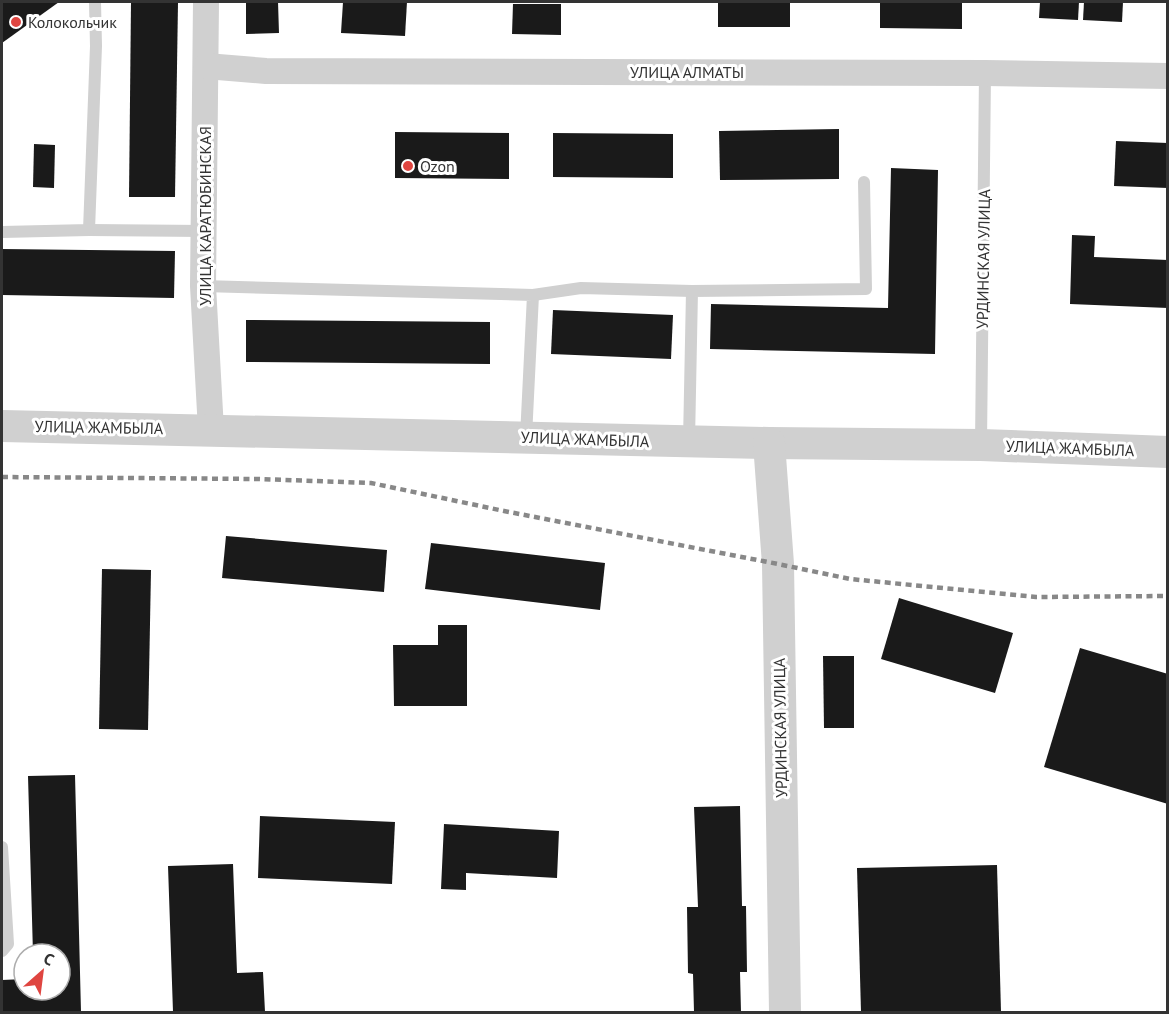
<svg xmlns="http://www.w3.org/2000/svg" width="1169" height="1014" font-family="'PT Sans',sans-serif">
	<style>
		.building { fill: #1a1a1a }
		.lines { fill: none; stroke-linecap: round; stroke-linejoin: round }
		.service { stroke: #d0d0d0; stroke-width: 12 }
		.minor { stroke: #d0d0d0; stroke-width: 26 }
		.tertiary { stroke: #d0d0d0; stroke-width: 32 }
		.rail { stroke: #888; stroke-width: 4.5; stroke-dasharray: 6 4.5; stroke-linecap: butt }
		.poi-dot { fill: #df4540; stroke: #fff; stroke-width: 2 }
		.labels { text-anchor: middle; stroke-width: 6; stroke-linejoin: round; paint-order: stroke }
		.poi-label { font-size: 16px; fill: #333; stroke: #fff; text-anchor: start }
		.street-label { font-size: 16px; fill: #333; stroke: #fff }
	</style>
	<rect width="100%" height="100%" fill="#fff"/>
	<g class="building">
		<path d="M2 2H59L2 43Z"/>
		<path d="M131 2H178L175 197H129Z"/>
		<path d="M246 2H278L279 33 246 34Z"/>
		<path d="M343 2H407L405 36 341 33Z"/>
		<rect x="718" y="2" width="72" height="25"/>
		<path d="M880 2H962V29L880 28Z"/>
		<path d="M1040 2H1079L1078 20 1039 18Z"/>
		<path d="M1084 2H1123L1122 22 1083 20Z"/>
		<path d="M513 4H561V35L512 34Z"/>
		<path d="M839 129V179L720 180 719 131Z"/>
		<path d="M395 132 509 133V179L395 178Z"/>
		<path d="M553 133 673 134V178L553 177Z"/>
		<path d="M1116 141 1168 143V188L1114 186Z"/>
		<path d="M34 144 55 145 54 188 33 187Z"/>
		<path d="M891 168 938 170 935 354 710 349 711 304 888 308Z"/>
		<path d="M1072 235 1095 236 1094 257 1168 260V308L1070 304Z"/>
		<path d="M2 249 175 251 174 298 2 295Z"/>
		<path d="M553 310 673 315 671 359 551 354Z"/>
		<path d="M246 320 490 322V364L246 362Z"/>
		<path d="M226 536 387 550 384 592 222 578Z"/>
		<path d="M431 543 605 563 600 610 425 589Z"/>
		<path d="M102 569 151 570 148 730 99 729Z"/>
		<path d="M899 598 1013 633 995 693 881 659Z"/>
		<path d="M438 625H467V706H394L393 645H438Z"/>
		<path d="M1080 648 1168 674V804L1044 767Z"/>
		<path d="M823 656H854V728H824Z"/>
		<path d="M75 775 81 1012H2V980L24 979V990H60V954H33L28 776Z"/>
		<path d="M740 806 742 906H746L747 972H740L741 1012H694L693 974 688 973 687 907H698L694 807Z"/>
		<path d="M260 816 395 822 392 884 258 878Z"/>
		<path d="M444 824 559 831 557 878 466 873V890L441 889Z"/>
		<path d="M233 864 237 973 263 972 265 1012H173L168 866Z"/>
		<path d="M997 865 1001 1012H861L857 868Z"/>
	</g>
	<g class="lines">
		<g class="service">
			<path d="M89 230 204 231"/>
			<path d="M2 232 89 230 96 46 95 2"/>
			<path d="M203 286 533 295 526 437"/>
			<path d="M533 295 581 288 692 291"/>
			<path d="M689 441 692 291 866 289 864 182"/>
			<path d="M981 444 985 73"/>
			<path d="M2 847 8 944 2 951"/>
		</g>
		<g class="minor">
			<path d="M206 2 203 286 211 430"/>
			<path d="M206 66 266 71 985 73 1168 76"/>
		</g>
		<g class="tertiary">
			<path d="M2 426 769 443 981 445 1168 452"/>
			<path d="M769 443 778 564 785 1012"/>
		</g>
		<path class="rail" d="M2 477 259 479 371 483 504 511 778 564 850 579 1036 597 1168 596"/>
	</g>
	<g class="poi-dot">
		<circle cx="16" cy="22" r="6"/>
		<circle cx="408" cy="166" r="6"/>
	</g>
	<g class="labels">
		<g class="poi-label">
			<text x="28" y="28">Колокольчик</text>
			<text x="420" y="172">Ozon</text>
		</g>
		<g class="street-label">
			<text x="687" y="78">УЛИЦА АЛМАТЫ</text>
			<text transform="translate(205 216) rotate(-90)" y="6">УЛИЦА КАРАТЮБИНСКАЯ</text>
			<text transform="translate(983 259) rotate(-89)" y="6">УРДИНСКАЯ УЛИЦА</text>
			<text transform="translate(99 427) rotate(1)" y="6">УЛИЦА ЖАМБЫЛА</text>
			<text transform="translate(585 439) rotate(2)" y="6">УЛИЦА ЖАМБЫЛА</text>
			<text transform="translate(1070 448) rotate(2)" y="6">УЛИЦА ЖАМБЫЛА</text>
			<text transform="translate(780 728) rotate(-91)" y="6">УРДИНСКАЯ УЛИЦА</text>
		</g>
	</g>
	<rect width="1169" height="1014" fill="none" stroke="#333333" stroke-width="6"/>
	<g transform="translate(42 972) rotate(28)"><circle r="28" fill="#ffffff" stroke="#adadad" stroke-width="1.5"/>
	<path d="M0-4.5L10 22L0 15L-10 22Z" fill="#df4540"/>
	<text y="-9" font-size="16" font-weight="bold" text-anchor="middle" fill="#333333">С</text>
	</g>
</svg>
